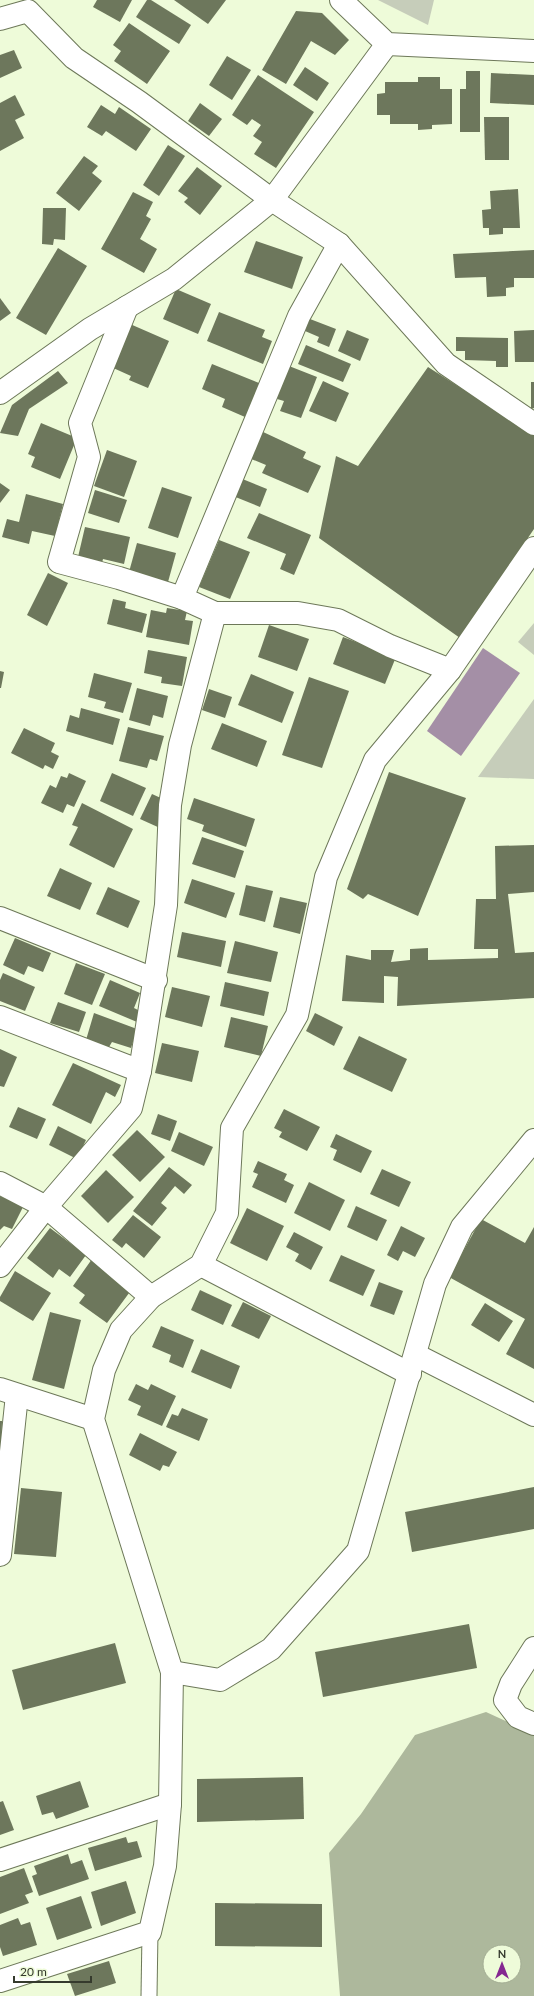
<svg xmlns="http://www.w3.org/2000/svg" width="534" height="1996" font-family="Lato,sans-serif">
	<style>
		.green { fill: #c6cdba }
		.forest { fill: #adb89c; fill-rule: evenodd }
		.water { fill: #a48fa6 }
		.building { fill: #6d775c }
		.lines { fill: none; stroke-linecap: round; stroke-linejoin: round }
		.lane-casing { stroke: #6d7859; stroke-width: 17 }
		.street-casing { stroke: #6d7859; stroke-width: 24 }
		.lane { stroke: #fff; stroke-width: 15 }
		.street { stroke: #fff; stroke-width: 22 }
	</style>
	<rect width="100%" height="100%" fill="#eefbd9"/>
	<g class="green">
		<path d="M378 0H434L428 25Z"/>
		<path d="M534 623V655L518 642Z"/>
		<path d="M534 699V779L478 777Z"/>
	</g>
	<path class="forest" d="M486 1712 534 1734V1996H340L329 1853 361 1814 415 1735ZM490 1952H514V1976H490Z"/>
	<path class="water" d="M483 648 520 673 461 756 427 731Z"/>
	<g class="building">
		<path d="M97 0H132L120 22 93 7Z"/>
		<path d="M147 0H151L191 25 179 44 136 17Z"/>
		<path d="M174 0H226L208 24Z"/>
		<path d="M296 11 322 13 349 40 335 55 311 41 286 84 262 70Z"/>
		<path d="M129 23 170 51 147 84 114 61 121 51 113 45Z"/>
		<path d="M14 50 22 68 0 78V55Z"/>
		<path d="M227 56 251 70 232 100 209 85Z"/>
		<path d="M305 67 329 83 317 101 293 85Z"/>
		<path d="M466 71H480V132H460V89H466Z"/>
		<path d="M491 73 534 75V105L490 103Z"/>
		<path d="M258 75 314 112 276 168 254 154 262 142 253 136 261 125 252 119 247 125 232 115Z"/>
		<path d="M418 77H440V89H452V124L432 125V129L418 130V124H390V115H377V94L385 93V82H418Z"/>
		<path d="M15 95 25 115 15 120 24 138 0 151V103Z"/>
		<path d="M200 103 222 119 209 136 188 121Z"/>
		<path d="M101 105 115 114 119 107 151 129 136 151 106 131 102 136 87 127Z"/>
		<path d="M484 117H509V160H485Z"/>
		<path d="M168 145 185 156 159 196 143 185Z"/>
		<path d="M84 156 98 166 92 173 102 181 79 211 56 193Z"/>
		<path d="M197 167 222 186 200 215 184 202 188 198 178 191Z"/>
		<path d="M518 189 520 228H503V234L489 235V228H483L482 210 491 209 490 191Z"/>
		<path d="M133 192 153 202 146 216 151 219 140 239 157 249 144 273 101 249Z"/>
		<path d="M43 208H66L65 240 54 239 53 245 42 244Z"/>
		<path d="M256 241 303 257 292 289 244 272Z"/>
		<path d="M58 248 87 266 46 335 16 318Z"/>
		<path d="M534 250V278H514V287L506 288V296L487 297 486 277 455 278 453 254Z"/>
		<path d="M176 289 211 304 198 334 163 319Z"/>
		<path d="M0 298 11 313 0 321Z"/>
		<path d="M219 312 265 330 262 337 272 341 263 364 207 341Z"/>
		<path d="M310 319 336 329 329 347 317 342 319 337 305 331Z"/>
		<path d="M130 324 169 341 148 388 129 380 131 376 111 367Z"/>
		<path d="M347 330 369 339 360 361 338 351Z"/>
		<path d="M534 330V362H515L514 331Z"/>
		<path d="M456 337 508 338V367H496V361L465 360V351H456Z"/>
		<path d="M306 345 351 364 343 382 298 364Z"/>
		<path d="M212 364 259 383 245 417 222 407 225 399 202 389Z"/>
		<path d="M289 366 317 377 301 418 280 411 284 401 277 399Z"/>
		<path d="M428 367 534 435V529L460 638 319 538 336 456 358 466Z"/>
		<path d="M58 371 68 383 29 409 18 436 0 433 12 405Z"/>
		<path d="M323 381 349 393 336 422 309 411Z"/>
		<path d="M531 382H534V408L531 409Z"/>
		<path d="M41 423 77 438 60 479 31 467 35 457 28 454Z"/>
		<path d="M261 431 306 452 303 458 321 466 308 493 262 473 266 465 249 458Z"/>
		<path d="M107 450 137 461 124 497 94 486Z"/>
		<path d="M240 478 267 489 260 507 233 496Z"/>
		<path d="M0 483 10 490 0 503Z"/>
		<path d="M162 487 192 497 178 538 148 528Z"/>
		<path d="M95 490 127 500 119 523 88 513Z"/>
		<path d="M26 494 63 504 55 536 32 531 29 544 2 537 7 519 19 522Z"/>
		<path d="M259 513 311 535 294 575 280 569 286 554 247 538Z"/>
		<path d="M85 527 130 537 124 564 103 559 102 563 78 557Z"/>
		<path d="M219 540 250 552 230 599 199 587Z"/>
		<path d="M137 543 176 553 168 582 129 572Z"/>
		<path d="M48 573 68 583 47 626 27 615Z"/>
		<path d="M113 599 126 602 125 608 147 614 142 633 107 624Z"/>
		<path d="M167 608 187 611 185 620 193 621 189 645 146 637 151 610 166 613Z"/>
		<path d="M269 625 309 639 297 671 258 657Z"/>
		<path d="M343 637 396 657 385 684 333 664Z"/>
		<path d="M148 650 187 657 182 686 161 683 162 677 144 673Z"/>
		<path d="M0 671 4 672 1 688H0Z"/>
		<path d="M94 673 132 683 123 713 104 708 106 702 88 697Z"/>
		<path d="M251 674 294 692 282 723 238 705Z"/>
		<path d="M309 677 349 691 322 768 282 755Z"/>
		<path d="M137 688 168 696 163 718 153 715 150 726 129 720Z"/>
		<path d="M209 689 232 697 225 718 202 710Z"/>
		<path d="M81 708 120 719 113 745 66 731 70 715 79 718Z"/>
		<path d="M222 723 267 741 257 767 211 749Z"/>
		<path d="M128 727 164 736 157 761 150 759 147 768 119 761Z"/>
		<path d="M24 728 55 743 51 752 59 756 53 769 45 765 43 769 11 753Z"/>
		<path d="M389 772 466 798 418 916 368 894 363 899 347 889Z"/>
		<path d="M69 773 86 781 74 807 67 804 63 813 41 803 50 785 56 788 61 776 67 778Z"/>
		<path d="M112 773 146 788 133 816 100 801Z"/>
		<path d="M152 794 163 799 160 828 140 819Z"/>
		<path d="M194 798 255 819 246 847 202 831 204 825 187 819Z"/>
		<path d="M82 803 133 829 114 868 69 845 78 827 72 825Z"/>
		<path d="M202 837 244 851 235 878 192 864Z"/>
		<path d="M534 845V892L508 894 515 953 534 952V998L397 1006 398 977 384 976V1003L342 1001 346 955 371 960V950H394L391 962 410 960V949L428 948V960L498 958V949H474L476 899H496L495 846Z"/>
		<path d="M60 868 92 883 80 910 47 896Z"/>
		<path d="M192 879 235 893 226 918 184 903Z"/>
		<path d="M246 885 273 891 265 922 239 915Z"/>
		<path d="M108 887 140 901 128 928 96 914Z"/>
		<path d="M280 897 307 903 300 934 273 927Z"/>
		<path d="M182 932 226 941 221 967 177 957Z"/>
		<path d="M15 938 51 953 43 972 28 966 24 975 3 965Z"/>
		<path d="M235 941 278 952 271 982 227 973Z"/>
		<path d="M76 963 105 974 92 1005 64 994Z"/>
		<path d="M3 973 35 987 25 1011 0 1001V980Z"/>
		<path d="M110 980 140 993 134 1008 142 1012 137 1022 99 1006Z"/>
		<path d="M225 982 269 992 264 1016 220 1006Z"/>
		<path d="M172 987 210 996 202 1027 165 1017Z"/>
		<path d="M58 1002 86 1012 79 1032 50 1023Z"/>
		<path d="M94 1013 137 1029 131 1048 112 1042 109 1047 86 1040Z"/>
		<path d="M315 1013 343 1027 334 1046 306 1031Z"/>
		<path d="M231 1017 268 1026 261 1056 224 1047Z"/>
		<path d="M359 1036 407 1059 392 1092 343 1069Z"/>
		<path d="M162 1043 199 1051 192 1082 155 1073Z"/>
		<path d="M0 1049 17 1057 4 1087 0 1086Z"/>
		<path d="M73 1063 121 1085 115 1097 106 1092 91 1124 52 1105Z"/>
		<path d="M18 1107 46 1119 37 1139 9 1127Z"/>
		<path d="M284 1109 320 1127 307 1151 279 1137 282 1132 274 1128Z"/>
		<path d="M158 1114 177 1121 170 1141 151 1134Z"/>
		<path d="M58 1126 86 1140 77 1159 49 1145Z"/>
		<path d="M137 1130 165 1157 140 1182 112 1155Z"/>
		<path d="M179 1132 213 1147 204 1166 171 1151Z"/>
		<path d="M336 1134 372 1151 361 1173 333 1160 337 1150 330 1147Z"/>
		<path d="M258 1161 287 1174 284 1180 294 1185 286 1203 252 1187 258 1174 253 1172Z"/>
		<path d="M169 1167 192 1185 184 1194 175 1186 161 1203 167 1208 152 1226 133 1211Z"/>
		<path d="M382 1169 411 1182 399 1207 370 1194Z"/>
		<path d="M106 1170 134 1197 108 1223 81 1196Z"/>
		<path d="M309 1182 345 1200 330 1231 294 1213Z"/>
		<path d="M0 1196 23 1207 12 1229 4 1226 0 1230Z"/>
		<path d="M356 1206 387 1220 377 1241 347 1227Z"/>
		<path d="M247 1208 284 1226 267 1261 230 1243Z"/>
		<path d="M133 1215 161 1237 144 1258 126 1243 122 1248 112 1240Z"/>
		<path d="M481 1219 525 1243 534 1227V1369L506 1354 525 1319 449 1277Z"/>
		<path d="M401 1226 425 1238 415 1257 403 1251 398 1261 387 1255Z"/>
		<path d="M50 1228 86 1255 70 1277 59 1269 53 1278 27 1258Z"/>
		<path d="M294 1232 323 1247 311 1270 295 1261 299 1254 286 1247Z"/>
		<path d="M341 1255 375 1270 363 1296 329 1281Z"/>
		<path d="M92 1259 132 1289 107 1323 79 1303 85 1295 73 1286Z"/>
		<path d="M15 1271 51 1293 33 1321 0 1301V1297Z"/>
		<path d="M379 1282 403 1291 394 1315 370 1306Z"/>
		<path d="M200 1290 232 1305 223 1325 191 1310Z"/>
		<path d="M243 1302 271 1316 259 1339 231 1326Z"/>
		<path d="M485 1303 513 1321 499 1342 471 1325Z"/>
		<path d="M50 1312 81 1320 64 1389 32 1380Z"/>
		<path d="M161 1326 194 1340 183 1368 169 1362 171 1355 152 1347Z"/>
		<path d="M201 1349 240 1366 231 1389 191 1372Z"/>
		<path d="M136 1384 148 1390 151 1384 176 1396 162 1426 137 1415 141 1406 128 1400Z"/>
		<path d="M182 1408 208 1419 199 1441 166 1427 172 1414 178 1416Z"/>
		<path d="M0 1421H2L1 1457H0Z"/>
		<path d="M140 1433 177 1452 169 1467 163 1465 160 1471 129 1455Z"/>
		<path d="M534 1487V1529L412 1552 405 1512Z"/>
		<path d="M21 1488 62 1492 56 1557 14 1554Z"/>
		<path d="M469 1624 477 1668 323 1697 315 1652Z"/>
		<path d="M115 1643 126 1683 23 1710 12 1670Z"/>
		<path d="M303 1777 304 1819 197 1822V1779Z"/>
		<path d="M80 1781 89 1807 56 1819 53 1812 42 1815 36 1796Z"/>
		<path d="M3 1801 14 1830 0 1835V1802Z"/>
		<path d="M126 1837 128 1843 137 1841 142 1857 95 1871 88 1848Z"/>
		<path d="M68 1854 71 1864 82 1860 89 1879 39 1896 32 1876 37 1874 34 1866Z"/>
		<path d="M24 1868 33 1892 25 1895 29 1903 0 1914V1877Z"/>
		<path d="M126 1881 136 1913 101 1926 91 1892Z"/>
		<path d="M81 1896 92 1928 57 1940 46 1908Z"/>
		<path d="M215 1903 322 1904V1947L215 1946Z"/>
		<path d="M18 1918 21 1925 30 1922 37 1945 3 1956 0 1947V1925Z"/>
		<path d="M109 1961 116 1983 75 1996 67 1974Z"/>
	</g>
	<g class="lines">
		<defs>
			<path id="lane" d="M149 1996 150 1932"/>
			<g id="street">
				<path d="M341 0 387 44 534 51"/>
				<path d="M0 19 28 11 74 58 139 102 272 200 339 244 446 364 534 424"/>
				<path d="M127 307 80 423 89 457 59 562 119 578 182 598"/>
				<path d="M0 393 90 329 174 279 272 200 387 44"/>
				<path d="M215 613H298L338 620 390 646 450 670"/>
				<path d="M0 918 156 980"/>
				<path d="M0 1017 140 1071"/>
				<path d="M0 1183 46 1207 151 1297"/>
				<path d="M201 1265 410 1374"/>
				<path d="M0 1266 46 1207 131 1108 140 1071 166 905 170 805 180 745 215 613 182 598 299 316 339 244"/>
				<path d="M416 1355 534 1415"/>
				<path d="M0 1389 93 1419"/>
				<path d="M0 1555 17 1395"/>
				<path d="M534 1648 511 1684 505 1700 518 1717 534 1724"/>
				<path d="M172 1672 220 1680 271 1649 358 1551 435 1284 462 1227 534 1140"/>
				<path d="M0 1860 170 1804"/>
				<path d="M0 1981 150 1932 165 1866 170 1804 172 1672 93 1419 104 1370 121 1330 151 1297 201 1265 227 1213 232 1128 297 1015 326 877 375 760 450 670 534 548"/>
			</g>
		</defs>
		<use href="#lane" class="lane-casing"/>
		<use href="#street" class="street-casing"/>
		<use href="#lane" class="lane"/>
		<use href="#street" class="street"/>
	</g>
	<g transform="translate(502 1964)"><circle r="19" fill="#eefbd9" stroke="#a4ae94"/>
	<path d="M0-3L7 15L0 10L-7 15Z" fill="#852791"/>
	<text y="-6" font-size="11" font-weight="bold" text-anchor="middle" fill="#353a2d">N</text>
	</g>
	<path d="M14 1976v6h77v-6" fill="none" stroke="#353a2d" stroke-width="2"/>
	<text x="20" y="1976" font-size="12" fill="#353a2d" stroke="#eefbd9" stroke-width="3" paint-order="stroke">20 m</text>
</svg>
